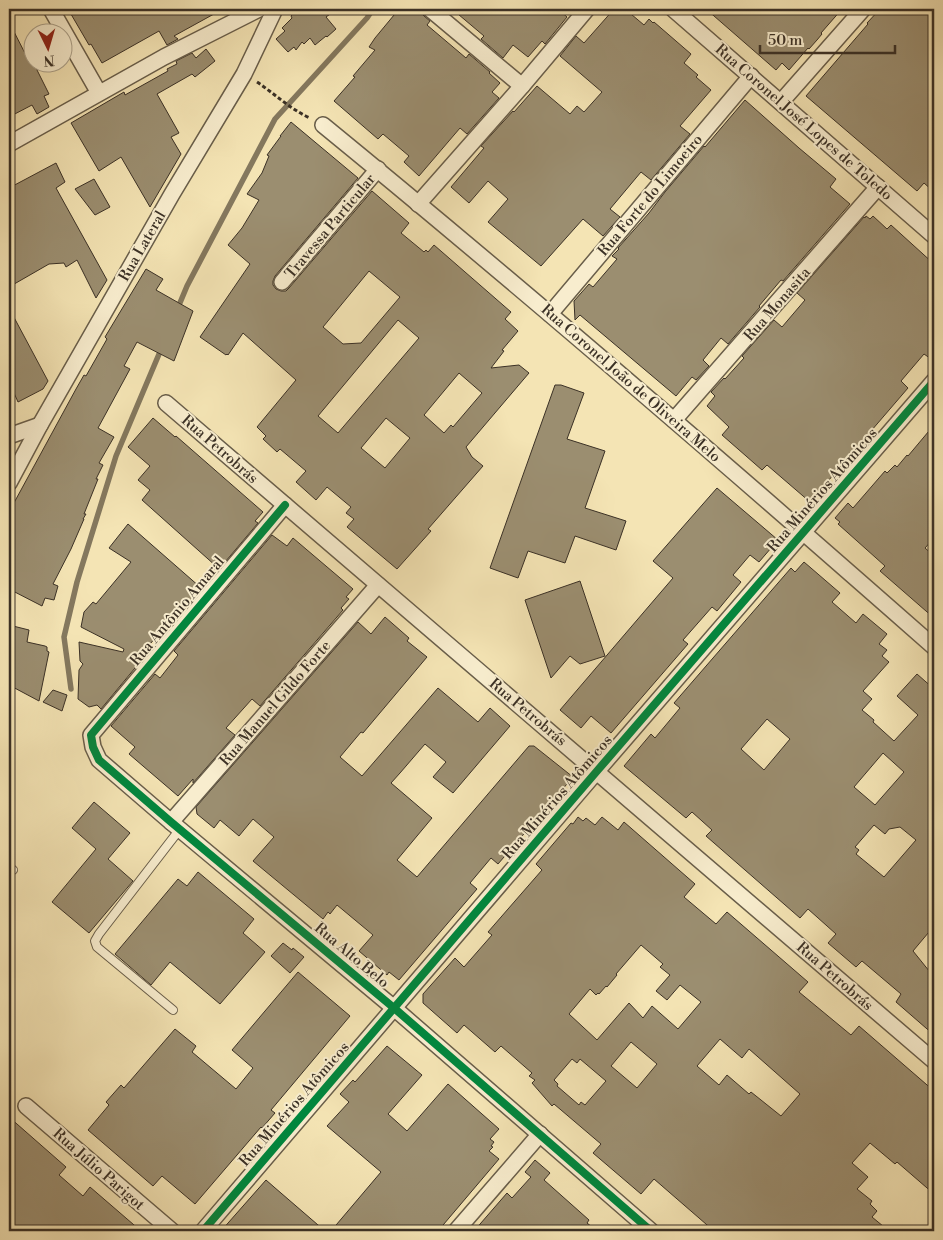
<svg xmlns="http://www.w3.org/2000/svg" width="943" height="1240" font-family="'Libre Bodoni',serif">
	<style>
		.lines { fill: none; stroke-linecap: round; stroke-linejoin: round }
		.stream { stroke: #84785e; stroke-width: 5.5 }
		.building { fill: #9b8e70; stroke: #3b3126; fill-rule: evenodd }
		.service-casing { stroke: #695e4a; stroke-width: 10 }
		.minor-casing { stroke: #695e4a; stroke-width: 18 }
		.path { stroke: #3b3126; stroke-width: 3; stroke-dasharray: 4 2.5; stroke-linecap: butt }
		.service { stroke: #f8edce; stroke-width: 8 }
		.minor { stroke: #f8edce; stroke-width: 15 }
		.cycleway-casing { stroke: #f8edce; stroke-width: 11 }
		.cycleway { stroke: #00873e; stroke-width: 8 }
		.labels { text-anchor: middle; stroke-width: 4; stroke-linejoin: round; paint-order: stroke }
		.street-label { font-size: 15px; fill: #3b3126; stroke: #f8edce }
	</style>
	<rect width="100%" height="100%" fill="#f4e4b4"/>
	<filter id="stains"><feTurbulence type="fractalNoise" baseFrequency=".004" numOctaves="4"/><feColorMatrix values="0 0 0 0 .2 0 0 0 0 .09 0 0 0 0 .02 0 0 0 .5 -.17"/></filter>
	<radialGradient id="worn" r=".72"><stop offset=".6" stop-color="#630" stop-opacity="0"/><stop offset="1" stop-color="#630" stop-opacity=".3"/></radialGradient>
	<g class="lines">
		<g class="stream">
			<path d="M177 310 187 286 275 119 367 18 373 9"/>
			<path d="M71 689 64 637 77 582 116 456 162 347"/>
		</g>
	</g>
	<g class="building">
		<path d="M68 9H223L174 36 178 39 167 45 159 31 102 63 91 44 89 45Z"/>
		<path d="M298 9H337L326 17 336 29 327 37 326 36 315 45 310 38 304 44 302 42 296 50 294 47 288 52 276 39 285 31 282 28 292 18 291 16Z"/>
		<path d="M399 9H421V13L424 16 430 21 427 25 466 58 469 54 490 72 489 73 500 83 492 92 499 98 467 134 460 128 419 176 404 162 409 156 383 134 378 139 334 101 355 77 353 76 375 50 369 47 375 38Z"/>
		<path d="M452 9H558L567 17 545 44 542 41 528 57 513 45 503 58 481 39 484 36Z"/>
		<path d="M614 9H625L644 25 649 19 653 23 654 22 691 54 684 63 698 75 696 77 711 90 680 126 690 134 651 180 641 172 610 209 620 217 603 236 583 219 541 266 488 222 508 199 488 181 469 203 451 187 484 148 481 146 513 111 514 112 537 86 570 114 577 106 584 112 602 92 560 56 576 36 584 43Z"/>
		<path d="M706 9H842L821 33 822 34 817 40 809 49 808 48 789 70 782 63 776 70Z"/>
		<path d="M880 9H934V192L924 183 917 191 806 96 868 24 867 23Z"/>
		<path d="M9 22 30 63 33 62 49 94 44 96 49 107 37 114 32 105 9 117Z"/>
		<path d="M206 49 215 61 195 77 192 74 157 94 179 133 171 137 181 154 150 207 121 157 99 171 71 123 124 92 125 95 168 71 167 69 177 64 176 61 192 53 196 58Z"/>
		<path d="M745 100 799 148 836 179 830 187 850 204 783 281 781 280 759 306 760 307 728 344 721 338 703 360 709 366 696 380 692 377 676 396 580 315 575 320 574 301 589 284 593 287 617 259 612 256 619 249 618 248 649 213 665 192 704 146 705 147Z"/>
		<path d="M291 122 358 178 275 276 273 281V285L276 289 281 291H286L289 288 372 191 409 223 401 233 424 252 426 250 428 252 434 245 511 312 505 319 518 331 502 350 504 351 491 368 519 365 529 373 466 447 472 457 483 466 428 529 431 531 397 569 347 527 354 519 346 513 351 507 327 487 316 500 296 482 306 471 280 449 277 452 263 439 266 436 257 427 296 380 243 333 228 355 227 354 226 355 200 337 250 264 228 245 242 228 259 200 247 194 262 173 269 156 267 155 281 136H280ZM369 271 400 297 361 343 343 344 323 327ZM398 320 419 338 338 433 318 416ZM459 373 482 393 453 427 451 425 444 433 424 415ZM386 418 410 438 385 468 361 448Z"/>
		<path d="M56 163 65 182 56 188 107 280 96 298 77 260 66 267 64 263 49 264 9 287V188Z"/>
		<path d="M94 179 110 207 95 215 75 189Z"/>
		<path d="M866 216 870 219 873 216 887 229 891 225 934 264V361L924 354 901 381 908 388 810 502 767 465 762 470 722 435 729 427 707 406 715 396 711 392 724 378 725 379 744 358 742 356 774 320 782 327 805 300 797 293 864 217 865 218Z"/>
		<path d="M146 269 163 279 156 290 193 311 174 361 137 342 124 366 130 369 98 428 114 437 99 463 103 465 96 479H98L84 514H86L83 519H84L71 549 53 584 58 586 54 600 45 598 42 606 9 589V512L76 389 84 375 86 376 107 339 105 337Z"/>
		<path d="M9 308 48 381 43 389 18 402 14 393 9 396Z"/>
		<path d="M555 385H561L584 393 567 439 605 451 585 508 626 521 616 550 575 536 565 563 528 551 518 578 490 568Z"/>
		<path d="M153 418 175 437 176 436 263 512 255 521 258 523 160 639 157 636 137 659 140 662 101 709 97 705 89 707 78 699 79 670 83 664 80 661 79 642 123 652 124 649 81 627 84 612 93 602 96 604 131 562 109 548 128 524 200 587 217 567 142 500 150 490 138 480 150 466 128 447Z"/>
		<path d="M934 425V538L925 548 934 556V618L880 571 885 566 838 524 840 522 835 518 848 503 853 508 885 471 887 473 895 465 897 467 907 455 908 456Z"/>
		<path d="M717 488 778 540 759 562 750 555 733 575 741 582 717 611 712 607 683 640 688 644 611 733 591 716 581 728 560 710 673 578 653 561Z"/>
		<path d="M272 535 287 546 293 538 353 589 346 597 349 599 341 608 343 610 260 706 252 699 226 728 235 735 193 783V779L178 796 129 754 135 747 111 726 155 674 160 678 178 655 174 651Z"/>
		<path d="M804 562 840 593 832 602 856 623 863 614 887 634 879 644 887 650 882 656 889 662 863 691 872 699 862 710 874 720 873 722 894 741 918 715 897 696 917 674 934 689V926L913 951 934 977V1035L896 1002 901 994 862 961 856 967 828 943 836 934 808 909 800 918 706 836 712 830 692 812 686 818 624 766 651 734 655 738 680 708 674 703 791 568 795 572ZM767 719 790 739 764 770 741 749ZM883 753 904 772 875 805 854 787ZM874 825 885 834 889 829 900 827 916 840 884 877 856 854 859 850 855 847Z"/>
		<path d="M580 581 605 656 580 664 570 656 551 678 525 600Z"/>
		<path d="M385 617 409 638 407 641 427 657 363 733 361 732 340 757 362 776 438 688 478 722 490 708 510 726 453 793 433 777 446 762 425 744 400 773 391 783 432 818 397 860 417 877 529 746H534L573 777 498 864 491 858 470 883 477 889 399 980 389 972 387 975 359 951 373 935 337 905 330 914 328 912 323 919 253 861 274 837 253 819 239 836 220 820 214 828 197 814 196 807 358 622 371 634Z"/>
		<path d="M9 625 29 630 27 642 45 646 47 647V651L49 652 39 701 9 685Z"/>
		<path d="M53 690 67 695 62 711 43 702Z"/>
		<path d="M94 802 130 833 108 859 133 881 89 933 52 902 96 849 72 828Z"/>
		<path d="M578 817 583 821 586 818 595 825 602 817 618 830 624 822 695 884 684 897 716 924 727 912 808 982 799 992 851 1035 859 1026 934 1091V1194L897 1162 895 1164 870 1143 852 1163 868 1177 857 1189 872 1201 870 1204 877 1211 872 1217 889 1231H714L654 1179 641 1194 593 1153 601 1144 554 1104 552 1106 532 1083 535 1080 529 1076 532 1073 501 1046 495 1052 464 1025 457 1033 423 1003V994L455 958 464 967 492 935 488 932 542 870 536 864 571 823 573 824ZM641 945 663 964 660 967 670 975 656 991 667 1000 680 985 701 1002 678 1029 652 1006 643 1018 629 1003 597 1040 569 1014 590 989 596 995 598 993 599 994 606 986 607 987 617 975 616 974ZM720 1039 742 1058 749 1049 800 1094 781 1116 751 1092 749 1094 727 1075 719 1085 697 1066ZM631 1042 657 1064 637 1088 611 1066ZM572 1059 577 1063 580 1059 606 1081 585 1105 581 1102 579 1105 557 1086 558 1084 554 1080Z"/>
		<path d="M198 872 254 919 243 933 265 952 220 1004 170 962 151 985 115 954 178 879 187 886Z"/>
		<path d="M283 943 292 950 293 948 304 957 290 973 271 956Z"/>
		<path d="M298 972 350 1016 271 1110 275 1113 262 1128 261 1127 195 1204 162 1176 153 1186 88 1130 109 1105 106 1102 121 1085 124 1088 175 1029 196 1046 192 1052 236 1089 253 1068 232 1050Z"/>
		<path d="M387 1046 422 1075 388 1114 407 1131 448 1084 499 1129 490 1139 494 1142 491 1146 493 1147 489 1151 499 1159 438 1231H331L381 1172 327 1126 349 1102 340 1094 353 1080 355 1082Z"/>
		<path d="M9 1117 66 1167 59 1175 83 1196 90 1187 141 1231H9Z"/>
		<path d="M535 1160 550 1173 544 1180 589 1220 587 1223 597 1231H474L507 1193 512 1198 531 1177 525 1172Z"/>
		<path d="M266 1180 274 1187 325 1231H221Z"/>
	</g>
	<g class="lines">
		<defs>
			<g id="service">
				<path d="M9 867 13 870"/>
				<path d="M173 1010 97 947 95 941 99 934 180 829"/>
			</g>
			<g id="minor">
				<path d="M51 9 99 93"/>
				<path d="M430 9 522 86"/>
				<path d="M673 9 934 236"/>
				<path d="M781 102 863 9"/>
				<path d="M323 125C531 295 733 470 934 647"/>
				<path d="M9 144 164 57 259 9"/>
				<path d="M418 204 522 86 587 9"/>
				<path d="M282 282 378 169"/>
				<path d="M550 314 751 76"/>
				<path d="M166 403 934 1061"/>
				<path d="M674 420 878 187"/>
				<path d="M9 436 40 425"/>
				<path d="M9 483 40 425 172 194 244 74 275 9"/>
				<path d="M285 505 91 735 93 747 99 760 171 822 394 1008 651 1231"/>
				<path d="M171 822 378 585"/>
				<path d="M26 1106 172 1231"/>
				<path d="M203 1231 597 771 934 381"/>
				<path d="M456 1231 540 1134"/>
			</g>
		</defs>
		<use href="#service" class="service-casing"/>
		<use href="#minor" class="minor-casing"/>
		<path class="path" d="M257 82C275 94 290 109 310 118"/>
		<use href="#service" class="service"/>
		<use href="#minor" class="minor"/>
		<defs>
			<g id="cycleway">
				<path d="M285 505 91 735 93 747 99 760 171 822 394 1008 651 1231"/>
				<path d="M203 1231 597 771 934 381"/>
			</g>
		</defs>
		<use href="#cycleway" class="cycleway-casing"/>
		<use href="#cycleway" class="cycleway"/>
	</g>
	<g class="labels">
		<g class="street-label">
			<text transform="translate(804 122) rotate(41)" y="5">Rua Coronel José Lopes de Toledo</text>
			<text transform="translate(650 195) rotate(-50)" y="5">Rua Forte do Limoeiro</text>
			<text transform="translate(330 226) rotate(-50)" y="5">Travessa Particular</text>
			<text transform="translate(142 246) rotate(-60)" y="5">Rua Lateral</text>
			<text transform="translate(777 304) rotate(-49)" y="5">Rua Monasita</text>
			<text transform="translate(631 383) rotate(41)" y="5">Rua Coronel João de Oliveira Melo</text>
			<text transform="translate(220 449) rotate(41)" y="5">Rua Petrobrás</text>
			<text transform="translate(822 490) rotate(-49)" y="5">Rua Minérios Atômicos</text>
			<text transform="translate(177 611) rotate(-50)" y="5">Rua Antônio Amaral</text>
			<text transform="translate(275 703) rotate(-49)" y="5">Rua Manuel Gildo Forte</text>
			<text transform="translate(528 712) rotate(40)" y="5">Rua Petrobrás</text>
			<text transform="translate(557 797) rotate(-49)" y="5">Rua Minérios Atômicos</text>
			<text transform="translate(352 955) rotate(40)" y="5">Rua Alto Belo</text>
			<text transform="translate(835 976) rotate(41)" y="5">Rua Petrobrás</text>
			<text transform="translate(294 1104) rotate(-49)" y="5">Rua Minérios Atômicos</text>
			<text transform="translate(99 1169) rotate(41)" y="5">Rua Júlio Parigot</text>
		</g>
	</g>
	<rect width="943" height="1240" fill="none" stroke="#f4e4b4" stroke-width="30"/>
	<rect x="10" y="10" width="923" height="1220" fill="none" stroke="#3b3126" stroke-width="2.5"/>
	<rect x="15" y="15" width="913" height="1210" fill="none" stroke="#3b3126"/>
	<g transform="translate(48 48) rotate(175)"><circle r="24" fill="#f8edce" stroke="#aca28b"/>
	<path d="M0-4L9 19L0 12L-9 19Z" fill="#8f2418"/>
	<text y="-8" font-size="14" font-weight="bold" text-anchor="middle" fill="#3b3126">N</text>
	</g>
	<path d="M760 45v8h135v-8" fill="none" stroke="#3b3126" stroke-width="2.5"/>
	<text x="768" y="45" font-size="15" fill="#3b3126" stroke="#f8edce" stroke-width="4" paint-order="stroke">50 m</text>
	<rect width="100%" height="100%" filter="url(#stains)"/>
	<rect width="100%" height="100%" fill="url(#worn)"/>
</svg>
